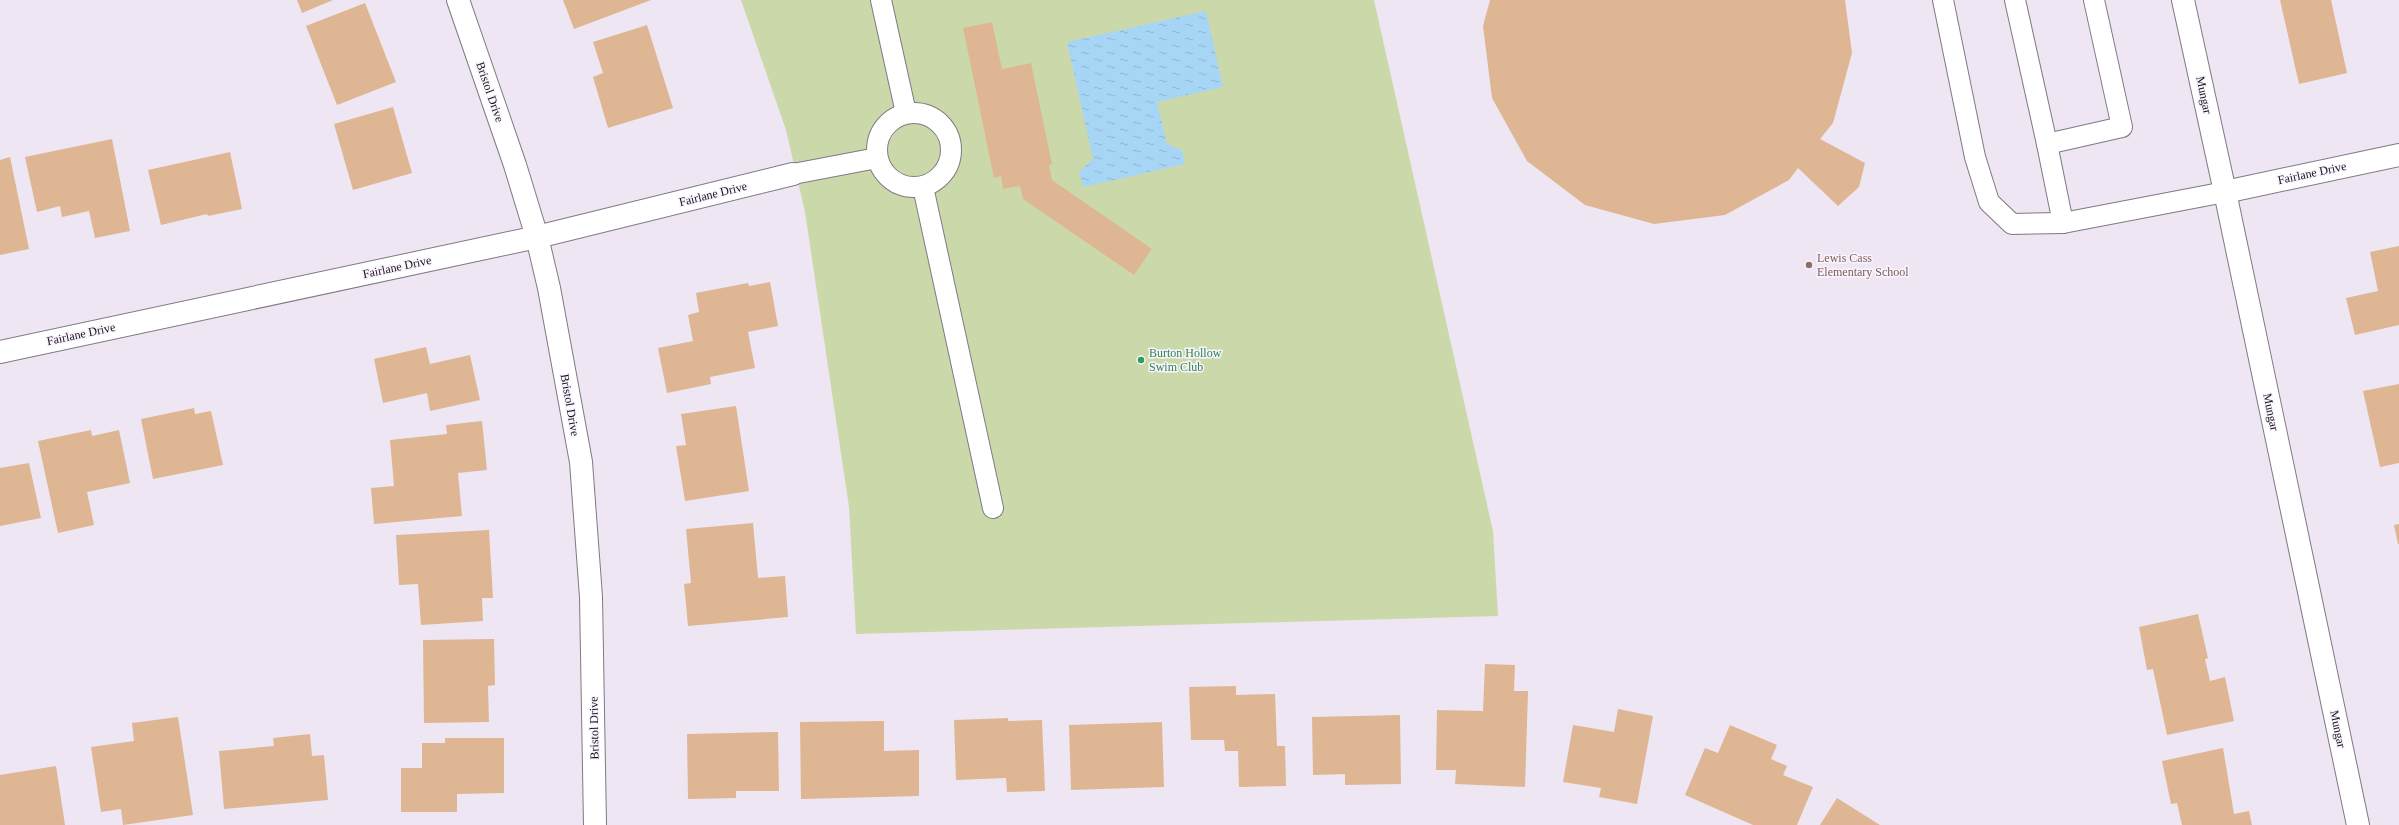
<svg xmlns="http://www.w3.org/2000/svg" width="2399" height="825" font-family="'Times New Roman',serif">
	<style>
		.green { fill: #cbd9aa }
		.water { fill: url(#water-ripples) }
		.building { fill: #deb693 }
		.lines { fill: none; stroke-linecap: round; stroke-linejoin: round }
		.lane-casing { stroke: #807884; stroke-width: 22 }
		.street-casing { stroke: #807884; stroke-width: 24 }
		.lane { stroke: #fff; stroke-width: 20 }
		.street { stroke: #fff; stroke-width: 22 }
		.education-dot { fill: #8d6e63; stroke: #fbf4ff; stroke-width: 1.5 }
		.leisure-dot { fill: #2e9e5b; stroke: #fbf4ff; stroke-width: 1.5 }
		.labels { text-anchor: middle; stroke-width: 3; stroke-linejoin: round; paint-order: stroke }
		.street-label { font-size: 12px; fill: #161317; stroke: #fbf4ff }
		.education-label { font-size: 12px; fill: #785e54; stroke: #fbf4ff; text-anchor: start }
		.leisure-label { font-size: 12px; fill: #27864d; stroke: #fbf4ff; text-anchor: start }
	</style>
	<defs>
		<pattern id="water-ripples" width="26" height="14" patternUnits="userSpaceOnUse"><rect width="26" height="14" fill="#a7d5f5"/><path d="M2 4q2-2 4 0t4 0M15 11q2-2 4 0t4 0" fill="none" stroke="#8fb6d1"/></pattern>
	</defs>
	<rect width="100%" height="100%" fill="#efe6f3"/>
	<path class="green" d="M741 0H1374L1493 531 1498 616 856 634 849 507 805 212 786 130Z"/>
	<path class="water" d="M1206 11 1223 87 1157 102 1167 144 1182 150 1185 164 1083 187 1079 172 1093 159 1067 42Z"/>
	<g class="building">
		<path d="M297 0H333L302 13Z"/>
		<path d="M563 0H651L574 29Z"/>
		<path d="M1490 0H1845L1852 53 1833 123 1820 139 1865 163 1859 187 1838 206 1798 168 1789 180 1725 215 1654 224 1585 205 1527 161 1492 98 1483 26Z"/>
		<path d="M2280 0H2331L2347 73 2299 84Z"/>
		<path d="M365 3 396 82 337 105 306 26Z"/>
		<path d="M992 22 1002 69 1031 63 1052 164 1049 165 1052 180 1152 249 1134 275 1023 199 1020 186 1003 189 1001 176 994 178 963 28Z"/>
		<path d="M647 25 673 108 608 128 593 77 603 73 593 42Z"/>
		<path d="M393 107 412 173 353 190 334 124Z"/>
		<path d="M112 139 130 231 95 238 89 211 62 217 60 206 37 212 25 157Z"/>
		<path d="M230 152 242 209 208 216 207 214 161 225 148 170Z"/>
		<path d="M10 157 29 249 0 255V160Z"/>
		<path d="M2399 246V325L2355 335 2346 298 2378 291 2370 252Z"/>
		<path d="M770 282 778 326 748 332 755 368 710 377 711 384 667 393 658 348 693 341 688 315 699 312 696 293 748 283 749 286Z"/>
		<path d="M426 347 430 364 470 355 480 400 430 411 427 393 383 403 374 359Z"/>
		<path d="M2399 384V463L2380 467 2363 391Z"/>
		<path d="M736 406 749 491 685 501 676 446 686 445 681 414Z"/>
		<path d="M194 408 195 414 211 411 223 465 153 479 141 419Z"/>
		<path d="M482 421 487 470 458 473 462 516 374 524 371 488 394 486 390 440 447 434 446 425Z"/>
		<path d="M91 430 92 436 119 430 130 483 87 492 94 525 58 533 38 441Z"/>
		<path d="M29 463 41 518 0 526V468Z"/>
		<path d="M753 523 758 578 785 576 788 617 688 626 684 584 691 583 686 529Z"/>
		<path d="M2399 524V544H2398L2394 525Z"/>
		<path d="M489 530 493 598H482L483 621 421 625 418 584 399 585 396 535Z"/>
		<path d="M2198 614 2208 658 2205 659 2210 681 2225 677 2234 721 2167 735 2153 669 2147 670 2139 627Z"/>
		<path d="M494 639 495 685 488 686 489 722 424 723 423 640Z"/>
		<path d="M1485 664 1515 665 1514 691H1528L1525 787 1455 784 1456 770H1436L1437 710 1483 711Z"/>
		<path d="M1236 686V695L1275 694 1277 746H1285L1286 786 1239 787 1238 751H1225L1224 740H1191L1189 687Z"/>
		<path d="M1618 709 1653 716 1637 804 1599 797 1601 788 1563 782 1573 725 1614 732Z"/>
		<path d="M1400 715 1401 784 1345 785V774L1313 775 1312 717Z"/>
		<path d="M178 717 193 815 123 825 121 809 101 812 91 747 134 741 132 723Z"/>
		<path d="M1008 718V721L1042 720 1045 791 1007 792 1006 778 956 780 954 720Z"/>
		<path d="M884 721V751L919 750V796L801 799 800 722Z"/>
		<path d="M1162 722 1164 787 1071 790 1069 725Z"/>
		<path d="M1730 725 1777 745 1771 759 1787 766 1783 775 1813 787 1797 825H1753L1685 795 1705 748 1718 753Z"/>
		<path d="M778 732 779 791H736V798L688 799 687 734Z"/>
		<path d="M310 734 312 756 324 755 328 800 224 809 219 751 274 746 273 738Z"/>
		<path d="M445 738H504V793L457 794V812H401V768H422V743H445Z"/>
		<path d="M2223 748 2234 814 2249 811 2252 825H2182L2177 803 2171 804 2162 761Z"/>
		<path d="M56 766 65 825H0V775Z"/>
		<path d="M1837 798 1880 825H1820Z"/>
	</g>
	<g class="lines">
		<defs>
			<g id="lane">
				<path d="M881 0 906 113"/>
				<path d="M1943 0 1975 157 1989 202 2012 224 2063 223"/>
				<path d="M2015 0 2047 144"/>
				<path d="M2094 0 2122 127 2047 144 2063 223 2225 192"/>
				<circle cx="914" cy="150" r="37"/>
				<path d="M793 174 877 158"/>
				<path d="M923 187 993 508"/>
			</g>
			<g id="street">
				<path d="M458 0 515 165 537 237 549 288 581 462 591 597 595 825"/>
				<path d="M2183 0 2225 192 2358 825"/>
				<path d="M2225 192 2399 155"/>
				<path d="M0 352 537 237 793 174"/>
			</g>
		</defs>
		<use href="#lane" class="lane-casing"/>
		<use href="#street" class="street-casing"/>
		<use href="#lane" class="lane"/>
		<use href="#street" class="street"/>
	</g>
	<circle class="education-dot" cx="1809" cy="265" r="4"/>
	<circle class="leisure-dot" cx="1141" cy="360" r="4"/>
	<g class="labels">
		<g class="street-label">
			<text transform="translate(490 92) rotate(71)" y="4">Bristol Drive</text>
			<text transform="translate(2204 95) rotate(78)" y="4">Mungar</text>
			<text transform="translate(2312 173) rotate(-12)" y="4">Fairlane Drive</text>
			<text transform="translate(713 194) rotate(-14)" y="4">Fairlane Drive</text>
			<text transform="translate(397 267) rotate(-12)" y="4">Fairlane Drive</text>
			<text transform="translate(81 334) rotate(-12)" y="4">Fairlane Drive</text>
			<text transform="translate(570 405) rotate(80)" y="4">Bristol Drive</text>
			<text transform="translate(2271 412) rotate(78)" y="4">Mungar</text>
			<text transform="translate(594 728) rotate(-91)" y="4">Bristol Drive</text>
			<text transform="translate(2338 729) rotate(78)" y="4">Mungar</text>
		</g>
		<g class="education-label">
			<text x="1817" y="262">Lewis Cass<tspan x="1817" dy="14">Elementary School</tspan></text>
		</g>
		<g class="leisure-label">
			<text x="1149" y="357">Burton Hollow<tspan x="1149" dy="14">Swim Club</tspan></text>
		</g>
	</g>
</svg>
